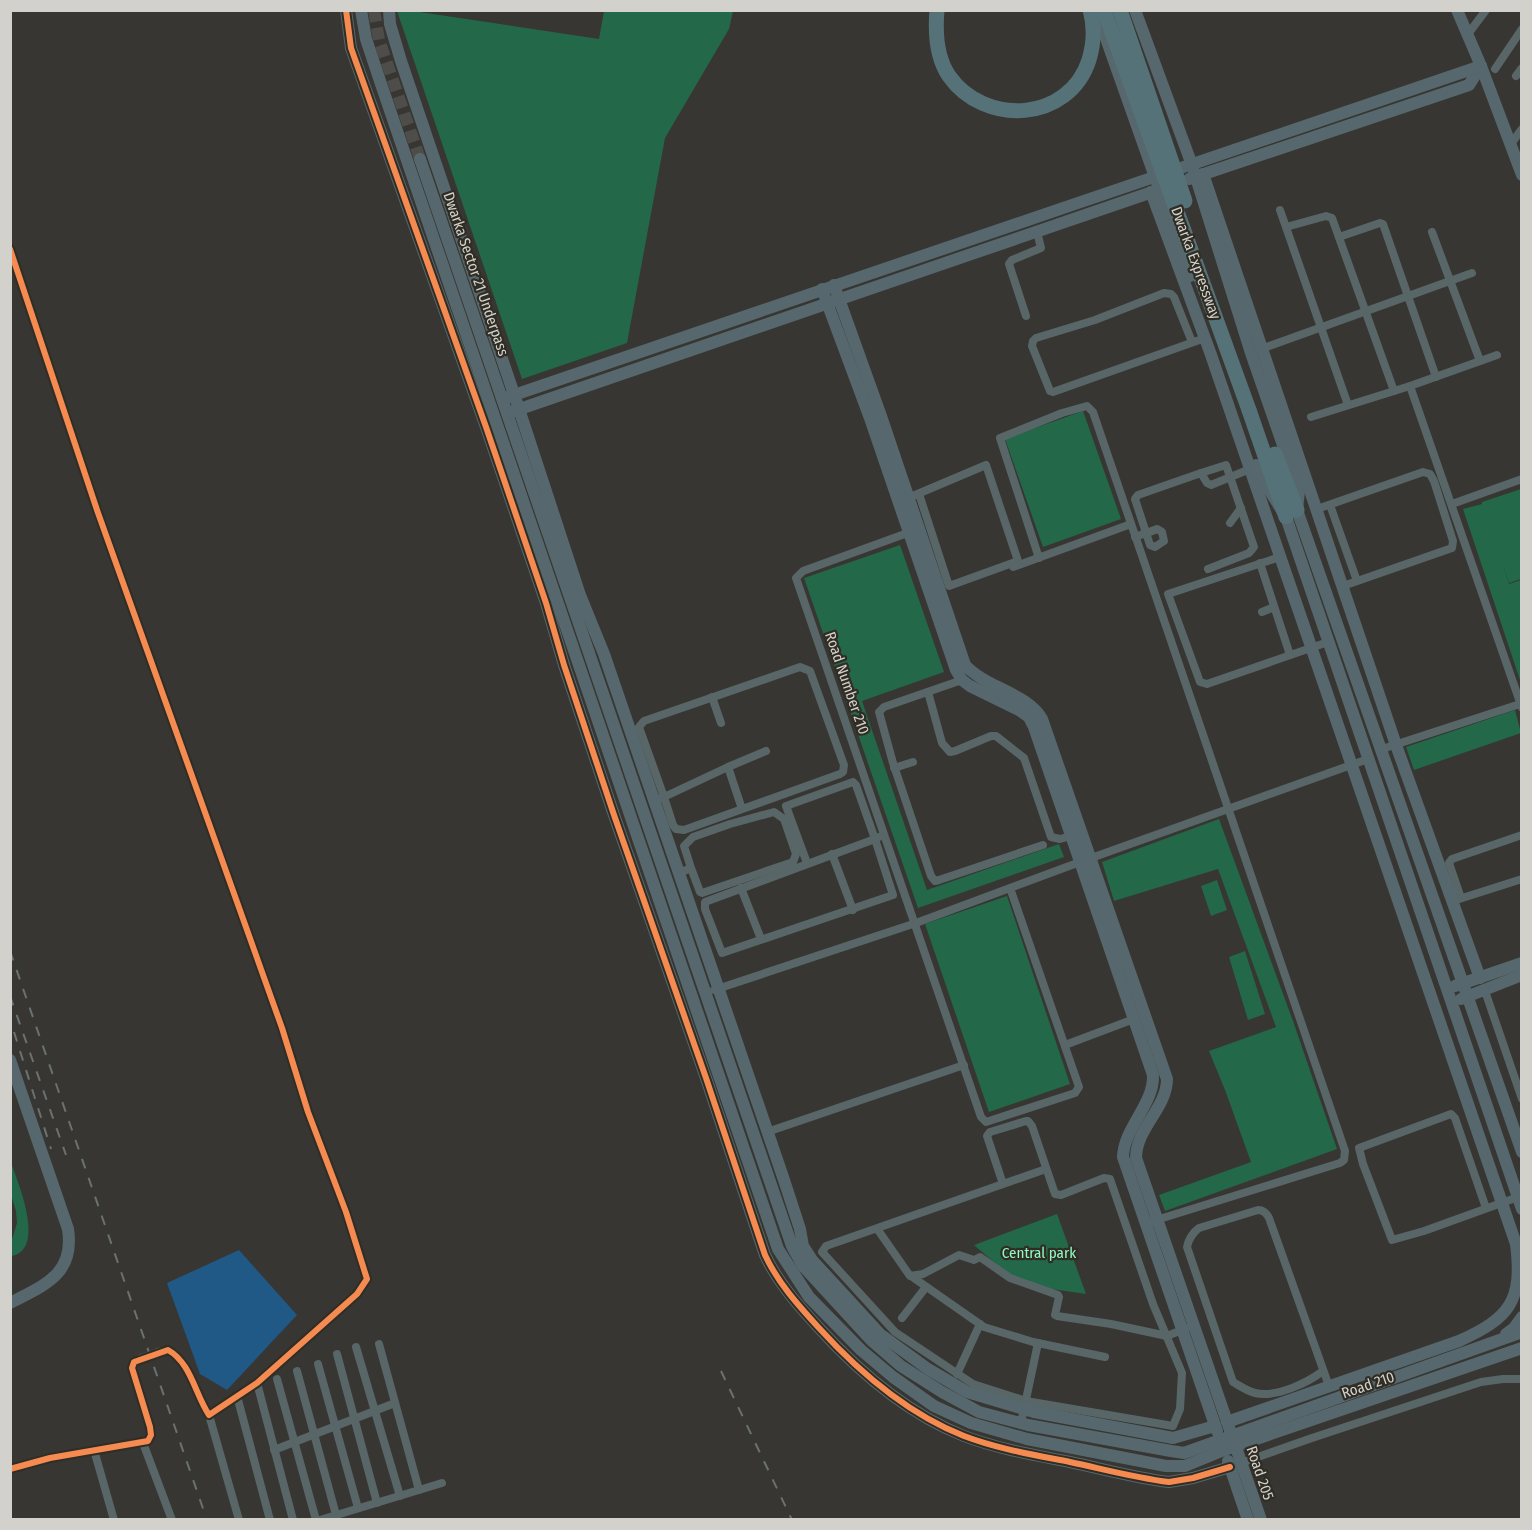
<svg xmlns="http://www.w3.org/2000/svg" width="1532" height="1530" font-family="'Fira Sans Condensed',sans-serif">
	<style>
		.green { fill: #236848 }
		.water { fill: #205886 }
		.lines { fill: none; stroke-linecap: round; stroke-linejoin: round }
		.street-tunnel { stroke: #4e4d49; stroke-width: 8; stroke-dasharray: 8 4; stroke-linecap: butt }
		.secondary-tunnel { stroke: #4e4d49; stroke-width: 12; stroke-dasharray: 12 6; stroke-linecap: butt }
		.street { stroke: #586668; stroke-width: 8 }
		.secondary { stroke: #56686d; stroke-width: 12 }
		.highway { stroke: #567279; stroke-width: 15 }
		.rail { stroke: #697171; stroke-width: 2; stroke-dasharray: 10 10; stroke-linecap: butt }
		.highway-bridge { stroke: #567279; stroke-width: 15 }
		.cycleway-casing { stroke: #302d25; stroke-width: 10 }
		.cycleway { stroke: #f68b52; stroke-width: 6 }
		.labels { text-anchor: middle; stroke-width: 4.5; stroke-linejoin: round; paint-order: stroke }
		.street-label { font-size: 15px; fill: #d3d1cc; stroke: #302d25 }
		.park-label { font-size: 15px; fill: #8ffbc3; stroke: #302d25 }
	</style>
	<rect width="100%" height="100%" fill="#373632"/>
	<g class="green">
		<path d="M397 11H413L599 39 604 11H733L729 29 665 138 627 343 522 379Z"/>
		<path d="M1083 411 1121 519 1043 547 1005 439Z"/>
		<path d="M1521 489V579L1509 583 1502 562 1509 584 1521 580V683L1463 509 1482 504V502Z"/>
		<path d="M900 545 944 672 862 701 927 890 1059 844 1064 857 918 908 804 578Z"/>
		<path d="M1515 710 1521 733 1414 770 1406 747Z"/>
		<path d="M1219 819 1293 1021 1337 1149 1165 1211 1159 1195 1251 1162 1225 1090 1209 1051 1276 1027 1218 869 1114 901 1102 862Z"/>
		<path d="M1217 880 1227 910 1211 916 1201 886Z"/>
		<path d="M1007 896 1070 1084 989 1112 925 924Z"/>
		<path d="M1245 951 1265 1014 1248 1020 1229 957Z"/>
		<path d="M10 1160C17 1180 47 1249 12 1256L11 1242 17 1223 16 1211 11 1195Z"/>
		<path d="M1057 1214 1086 1294 1051 1289 1010 1276 974 1245Z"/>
	</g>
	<path class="water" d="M239 1250 297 1315 227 1390 200 1374 167 1283Z"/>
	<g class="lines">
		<path class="street-tunnel" d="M141 1358 158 1352"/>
		<path class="secondary-tunnel" d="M374 10 379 40 420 159"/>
		<g class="street">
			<path d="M1468 34 1486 10"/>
			<path d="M1495 69 1522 29"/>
			<path d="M1516 76 1522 68"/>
			<path d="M1510 145 1522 129"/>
			<path d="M1280 210 1348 405"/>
			<path d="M1286 227 1326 216 1332 218 1394 391"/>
			<path d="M1432 232 1480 361"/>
			<path d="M1339 237 1380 223 1383 224 1436 377"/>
			<path d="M10 249 97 510 282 1028 308 1112 346 1212 367 1279 357 1294 257 1383 209 1415C195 1394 191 1363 168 1350L158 1352"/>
			<path d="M1026 316 1009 264 1012 260 1041 248 1037 232"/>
			<path d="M1192 342 1174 297 1171 294 1164 293 1095 320 1036 338 1033 341 1032 346 1050 391 1053 392 1205 338"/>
			<path d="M1258 350 1472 273"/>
			<path d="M1410 386 1522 708"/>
			<path d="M1311 417 1410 386 1497 355"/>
			<path d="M1201 473 1226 465 1254 547 1249 553 1208 569"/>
			<path d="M908 498 986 465 1018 561 949 586 919 494"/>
			<path d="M1452 504 1522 479"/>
			<path d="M1330 505 1357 581"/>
			<path d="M1317 509 1423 472 1430 474 1434 481 1453 541 1452 548 1343 586"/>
			<path d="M1230 523 1241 508"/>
			<path d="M913 531 803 571 796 578 981 1117 986 1122 1075 1093 1079 1087 1010 888"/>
			<path d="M1135 537C1143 534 1150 532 1157 529L1162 532 1164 541 1155 547 1150 545 1135 499 1138 495 1201 473 1207 483 1211 485 1250 469"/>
			<path d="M1280 557 1168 594 1200 682 1207 684 1328 642"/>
			<path d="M1039 558 1000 438 1062 413 1087 406 1093 412 1345 1151 1344 1160 1340 1163 1153 1221"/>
			<path d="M1260 563 1290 655"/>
			<path d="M1013 567 1131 524"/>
			<path d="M1262 612 1274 607"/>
			<path d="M962 680 884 707 879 712 893 763 931 876 935 881 939 880 1043 845"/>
			<path d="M928 692 942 743 950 752 955 751 991 736H996L1024 758 1051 837 1060 839 1071 836"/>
			<path d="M712 697 721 723"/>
			<path d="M1382 749 1520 704"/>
			<path d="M728 767 766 751"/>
			<path d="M894 768 913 762"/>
			<path d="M654 801 664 797 673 825 676 829 684 830 840 774 843 772 844 765 810 671 800 667 644 721 639 727 664 797 728 767 742 809"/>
			<path d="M875 839 893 895 722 953 705 909V902Z"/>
			<path d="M832 854 853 910"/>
			<path d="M807 863 786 806 853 782 856 785 875 839 879 837"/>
			<path d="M679 873 691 868 684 846 693 837 730 824 774 812 784 819 796 854 793 862 702 893 700 892 691 868"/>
			<path d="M741 888 761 939"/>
			<path d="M1461 898 1449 863 1452 859 1522 835"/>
			<path d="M1456 900 1522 879"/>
			<path d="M714 990 916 923 1080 862 1368 759"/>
			<path d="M1485 991 1522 1099"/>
			<path d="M1065 1045 1134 1019"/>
			<path d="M767 1132 964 1065"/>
			<path d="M1003 1184 987 1136 990 1132 1026 1121H1028L1032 1126 1055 1194 1061 1195 1104 1178 1110 1179 1153 1304 1182 1373 1180 1409 1173 1426 1026 1401 973 1384 895 1332 822 1252 826 1246 1046 1169"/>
			<path d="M1486 1208 1455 1118 1451 1114 1359 1148 1363 1164 1392 1240 1424 1231 1518 1197"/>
			<path d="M878 1230 910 1276 923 1274 959 1255 974 1260 980 1257 1010 1278 1058 1295 1059 1297 1055 1315 1057 1316 1111 1324 1167 1336 1187 1328"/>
			<path d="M911 1276 984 1327 1033 1342 1105 1357"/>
			<path d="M902 1318 926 1287"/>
			<path d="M379 1344 419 1490"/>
			<path d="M356 1347 400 1496"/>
			<path d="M337 1354 377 1503"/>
			<path d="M318 1364 358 1508"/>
			<path d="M297 1371 336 1515"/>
			<path d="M1323 1371C1307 1383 1276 1398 1255 1393 1247 1391 1240 1386 1233 1382L1187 1247C1189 1238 1192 1233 1199 1228L1258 1210C1264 1210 1267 1214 1269 1218L1329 1386"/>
			<path d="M957 1374 980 1324"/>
			<path d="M277 1379 316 1520"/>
			<path d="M257 1383 293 1520"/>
			<path d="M237 1396 270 1520"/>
			<path d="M209 1415 239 1520"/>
			<path d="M1021 1423 1038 1343"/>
			<path d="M143 1443 172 1520"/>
			<path d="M94 1450 114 1520"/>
			<path d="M274 1450 395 1403"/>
			<path d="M1241 1463 1309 1439 1481 1382 1503 1379H1522"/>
			<path d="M10 1469 50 1458 148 1441 151 1435 150 1427 132 1368 134 1362 141 1358"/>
			<path d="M320 1520 442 1483"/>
		</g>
		<g class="secondary">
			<path d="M346 10 351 48 486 427 546 603 564 665 614 815 706 1078 765 1255C778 1283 798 1305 819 1328 859 1372 908 1414 964 1436 998 1449 1035 1455 1070 1462 1103 1469 1136 1478 1169 1482L1193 1478 1230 1467"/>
			<path d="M361 10 366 39 380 81 778 1249 809 1297 861 1350 893 1377 934 1406 971 1423 1027 1439 1166 1466H1185L1224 1450 1522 1348"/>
			<path d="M389 10 390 24 401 61 519 409 580 595 604 654 783 1177 800 1229 803 1246 812 1260 880 1334 928 1369 967 1392 1034 1412 1173 1438 1215 1426"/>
			<path d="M1096 10 1190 276"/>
			<path d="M1135 10 1192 165 1251 353 1299 491 1297 510 1522 1152"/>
			<path d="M1457 10 1481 66 1522 175"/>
			<path d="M420 159 792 1246 803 1266 871 1340 901 1366 942 1392 979 1412 1028 1425 1171 1451 1184 1453 1522 1332"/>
			<path d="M1203 174 1396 745 1480 978"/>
			<path d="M1189 179 1469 85 1481 66"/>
			<path d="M1151 192 1210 352 1516 1244C1523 1301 1510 1318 1459 1341L1227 1422"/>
			<path d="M834 285 881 416 965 665C986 688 1027 693 1042 719L1167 1079C1167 1108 1136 1128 1136 1158L1261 1520"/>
			<path d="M822 289 871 421 956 670 962 680 970 686 1019 710 1029 717 1034 727 1153 1075C1154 1105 1124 1127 1123 1157L1217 1431"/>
			<path d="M508 397C832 284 1157 178 1481 66"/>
			<path d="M514 411 1158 190"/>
			<path d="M1256 465 1260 475 1286 517 1522 1209"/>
			<path d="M1455 986 1522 963"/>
			<path d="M1461 999 1522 975"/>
			<path d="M10 1060 68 1229C75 1275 44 1285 10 1303"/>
			<path d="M1506 1334 1514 1328 1522 1317"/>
			<path d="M1228 1461 1248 1520"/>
		</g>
		<g class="highway">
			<path d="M937 10C935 33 936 57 949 76 985 127 1069 122 1089 60 1094 43 1095 27 1090 10"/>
			<path d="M1249 410 1286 517"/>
			<path d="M1275 454 1297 510"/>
		</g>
		<g class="rail">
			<path d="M10 951 207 1520"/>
			<path d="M10 996 66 1155"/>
			<path d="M14 1032 51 1149"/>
			<path d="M721 1371 792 1520"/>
		</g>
		<g class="highway-bridge">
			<path d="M1104 10 1249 410"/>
			<path d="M1120 10 1185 201"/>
		</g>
		<defs>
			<g id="cycleway">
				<path d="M346 10 351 48 486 427 546 603 564 665 614 815 706 1078 765 1255C778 1283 798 1305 819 1328 859 1372 908 1414 964 1436 998 1449 1035 1455 1070 1462 1103 1469 1136 1478 1169 1482L1193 1478 1230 1467"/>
				<path d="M10 249 97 510 282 1028 308 1112 346 1212 367 1279 357 1294 257 1383 209 1415C195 1394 191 1363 168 1350L134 1362 132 1368 150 1427 151 1435 148 1441 50 1458 10 1469"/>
			</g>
		</defs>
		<use href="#cycleway" class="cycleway-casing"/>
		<use href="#cycleway" class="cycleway"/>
	</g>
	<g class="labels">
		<g class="street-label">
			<text transform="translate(1196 263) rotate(70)" y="5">Dwarka Expressway</text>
			<text transform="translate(476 274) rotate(71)" y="5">Dwarka Sector 21 Underpass</text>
			<text transform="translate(847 683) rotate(71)" y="5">Road Number 210</text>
			<text transform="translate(1368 1385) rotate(-19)" y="5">Road 210</text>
			<text transform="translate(1260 1473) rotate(71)" y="5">Road 205</text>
		</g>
		<g class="park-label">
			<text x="1039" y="1258">Central park</text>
		</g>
	</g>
	<rect width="1532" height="1530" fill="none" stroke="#d3d1cc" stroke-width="24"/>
</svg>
